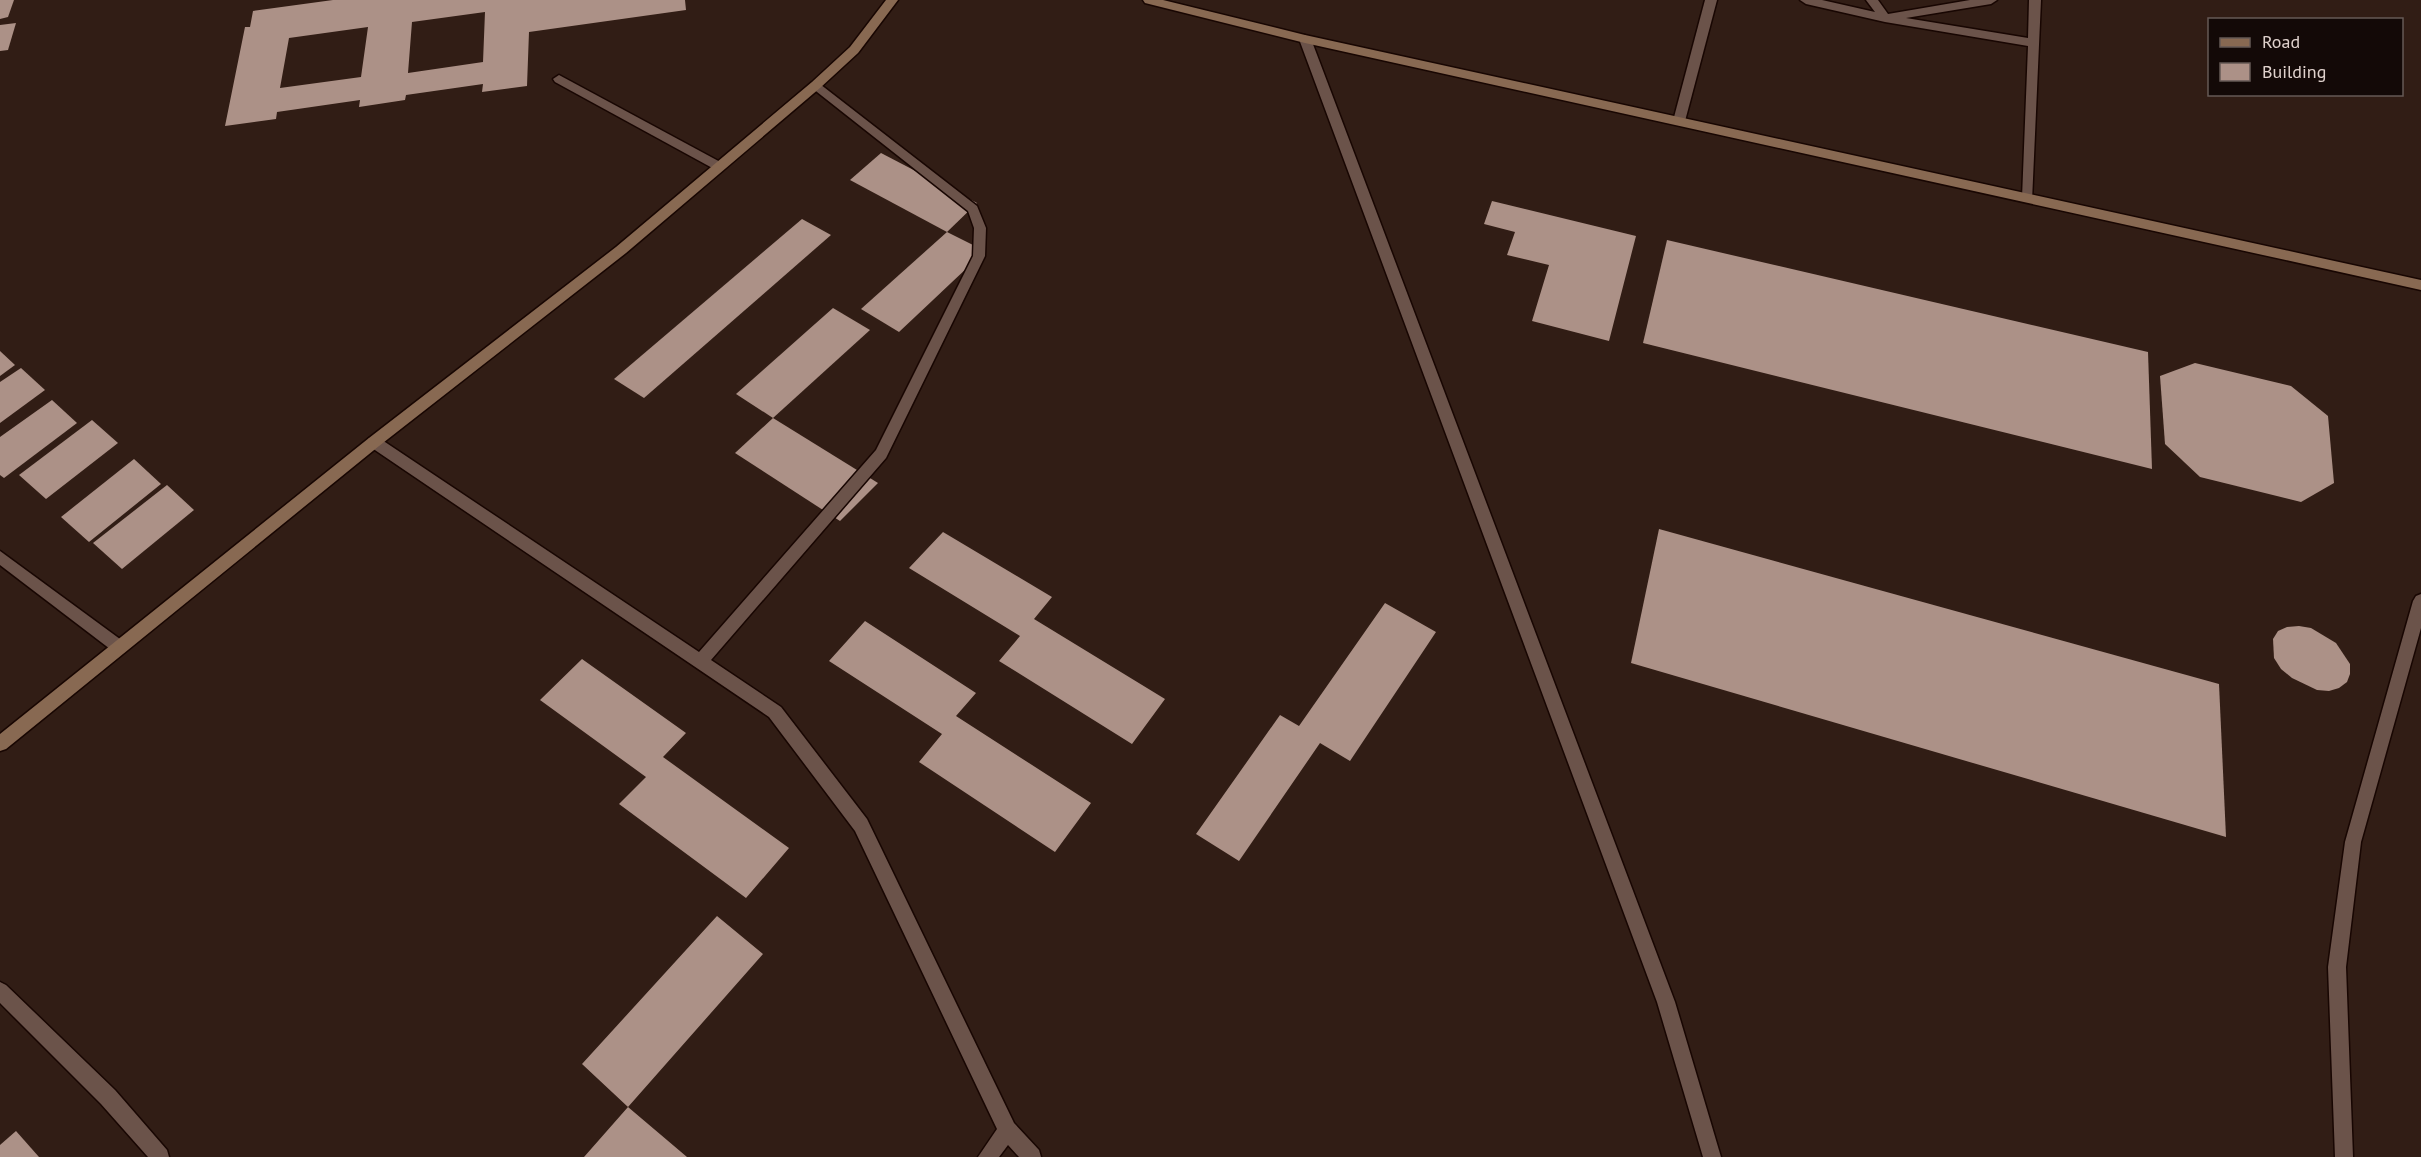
<svg xmlns="http://www.w3.org/2000/svg" width="2421" height="1157" font-family="'PT Sans',sans-serif">
	<style>
		.building { fill: #ac9187; fill-rule: evenodd }
		.lines { fill: none; stroke-linecap: round; stroke-linejoin: round }
		.lane-casing { stroke: #180602; stroke-width: 3 }
		.street-casing { stroke: #180602; stroke-width: 3 }
		.secondary-casing { stroke: #180602; stroke-width: 3 }
		.lane { fill: #6b534a; fill-rule: evenodd }
		.street { fill: #6b534a; fill-rule: evenodd }
		.secondary { fill: #886952; fill-rule: evenodd }
	</style>
	<rect width="100%" height="100%" fill="#311d15"/>
	<g class="building">
		<path d="M0 0H14L8 17 0 19Z"/>
		<path d="M333 0H685L686 10 529 32 527 86 482 92 483 84 406 95 405 100 359 107 360 100 277 112 276 119 225 126 245 27H250L253 11ZM485 12 483 62 408 73 412 22ZM368 27 361 77 280 88 289 38Z"/>
		<path d="M16 23 8 50 0 51V25Z"/>
		<path d="M881 153 977 203 947 232 850 180Z"/>
		<path d="M1492 201 1636 236 1609 341 1532 321 1549 265 1507 255 1515 232 1484 224Z"/>
		<path d="M802 219 831 235 644 398 614 379Z"/>
		<path d="M947 232 985 251 899 332 861 309Z"/>
		<path d="M1667 240 2148 352 2152 469 1643 343Z"/>
		<path d="M833 308 870 330 773 418 736 394Z"/>
		<path d="M0 351 15 365 0 376Z"/>
		<path d="M2195 363 2291 386 2328 416 2334 483 2301 502 2200 477 2165 444 2160 376Z"/>
		<path d="M21 368 45 390 0 423V382Z"/>
		<path d="M52 400 77 423 4 478 0 475V437Z"/>
		<path d="M773 418 878 483 840 521 735 453Z"/>
		<path d="M92 420 118 443 46 499 19 475Z"/>
		<path d="M134 459 161 484 89 542 61 517Z"/>
		<path d="M167 485 194 510 122 569 93 543Z"/>
		<path d="M1659 529 2219 684 2226 837 1631 663Z"/>
		<path d="M943 532 1052 597 1034 619 1165 699 1132 744 999 661 1020 636 909 568Z"/>
		<path d="M1385 603 1436 632 1350 761 1320 743 1239 861 1196 834 1280 715 1299 726Z"/>
		<path d="M865 621 976 693 956 716 1091 803 1055 852 919 762 942 734 829 661Z"/>
		<path d="M2299 626 2311 628 2336 643 2350 664V674L2347 682 2339 688 2329 691 2317 690 2292 678 2281 669 2274 658 2273 639 2278 631 2287 627Z"/>
		<path d="M582 659 686 733 663 757 789 848 746 898 619 804 646 777 540 700Z"/>
		<path d="M717 916 763 954 628 1107 687 1157H584L628 1107 582 1064Z"/>
		<path d="M16 1131 39 1157H0V1145Z"/>
	</g>
	<g class="lines">
		<defs>
			<path id="lane" d="M559 75 724 164 726 167 720 171 716 170 555 82 553 79Z"/>
			<g id="street">
				<path d="M1705 0H1717L1685 121 1679 125 1673 121Z"/>
				<path d="M1800 0H1822L1875 12 1866 0H1878L1888 14 1970 0H1997L1991 4 1906 18 2028 38 2029 0H2041L2032 201H2024L2022 198 2028 46 1885 22 1806 4Z"/>
				<path d="M1305 35 1311 39 1675 1002 1721 1157H1703L1657 1002 1299 39Z"/>
				<path d="M816 81 977 206 986 228 985 256 886 458 711 660 781 707 867 819 1014 1123 1039 1150 1041 1157H1019L1008 1145 999 1157H978L997 1129 855 831 769 717 369 446 367 442 369 438H379L699 652 876 450 973 256 974 228 968 211 812 88 810 85Z"/>
				<path d="M0 551 124 642 127 647 124 652 119 654 114 652 0 565Z"/>
				<path d="M2421 594V628L2361 842 2346 967 2353 1157H2335L2328 967 2345 842 2413 601 2416 596Z"/>
				<path d="M0 982 6 985 115 1090 167 1150 169 1157H148L101 1104 0 1003Z"/>
			</g>
			<g id="secondary">
				<path d="M886 0H898L858 53 820 88 626 253 379 446 6 749 0 751V734L369 438 616 247 812 82 850 47Z"/>
				<path d="M1143 0H1163L1305 35 2421 280V290L1305 43 1145 3Z"/>
			</g>
		</defs>
		<use href="#lane" class="lane-casing"/>
		<use href="#street" class="street-casing"/>
		<use href="#secondary" class="secondary-casing"/>
		<use href="#lane" class="lane"/>
		<use href="#street" class="street"/>
		<use href="#secondary" class="secondary"/>
	</g>
	<rect x="2208" y="18" width="195" height="78" fill="#130907" stroke="#655956" stroke-width="1.5"/>
	<rect x="2220" y="38" width="30" height="9" fill="#886952" stroke="#655956" stroke-width="1.5"/>
	<text x="2262" y="48" font-size="18" fill="#e0d2cd">Road</text>
	<rect x="2220" y="63" width="30" height="18" fill="#ac9187" stroke="#655956" stroke-width="1.5"/>
	<text x="2262" y="78" font-size="18" fill="#e0d2cd">Building</text>
</svg>
